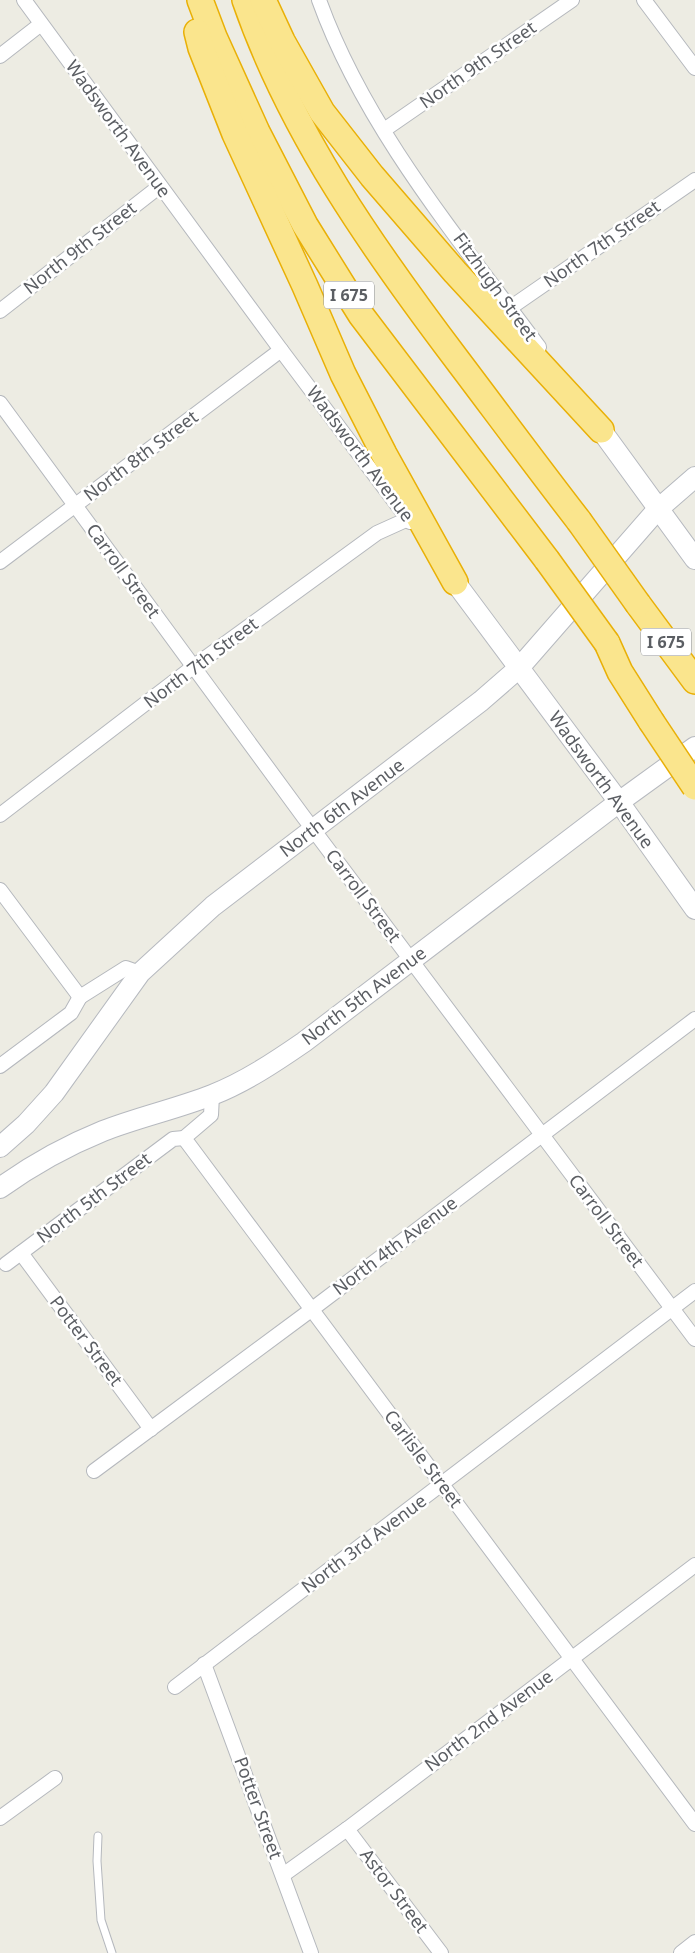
<svg xmlns="http://www.w3.org/2000/svg" width="695" height="1953" font-family="'Noto Sans',sans-serif">
	<style>
		.lines { fill: none; stroke-linecap: round; stroke-linejoin: round }
		.lane-casing { stroke: #b5b8bd; stroke-width: 9 }
		.street-casing { stroke: #b5b8bd; stroke-width: 16 }
		.secondary-casing { stroke: #b6b9bf; stroke-width: 22 }
		.highway-casing { stroke: #e9b007; stroke-width: 28 }
		.lane { stroke: #fff; stroke-width: 7 }
		.street { stroke: #fff; stroke-width: 14 }
		.secondary { stroke: #fff; stroke-width: 20 }
		.highway { stroke: #fae58d; stroke-width: 25 }
		.highway-bridge-casing { stroke: #e9b007; stroke-width: 28; stroke-linecap: butt }
		.highway-bridge { stroke: #fae58d; stroke-width: 25 }
		.labels { text-anchor: middle; stroke-width: 5; stroke-linejoin: round; paint-order: stroke }
		.shield { fill: #fff; stroke: #8c8e92; stroke-width: 1 }
		.shield-label { font-size: 16px; font-weight: bold; fill: #5b5e63 }
		.street-label { font-size: 18px; fill: #5b5e63; stroke: #fff }
	</style>
	<rect width="100%" height="100%" fill="#edece3"/>
	<g class="lines">
		<defs>
			<path id="lane" d="M98 1836 97 1861 101 1920 112 1953"/>
			<g id="street">
				<path d="M24 0 281 350 410 522"/>
				<path d="M319 0C365 128 459 239 539 347"/>
				<path d="M644 0 695 68"/>
				<path d="M0 56 41 24"/>
				<path d="M384 130 572 0"/>
				<path d="M510 308 695 180"/>
				<path d="M0 311 160 186"/>
				<path d="M0 403 303 816 695 1339"/>
				<path d="M0 562 281 350"/>
				<path d="M0 815 193 667 377 533 408 519"/>
				<path d="M0 890 80 997 126 968 140 973"/>
				<path d="M0 1066 71 1013 80 997"/>
				<path d="M212 1095 211 1115 184 1138 695 1824"/>
				<path d="M21 1253 151 1429"/>
				<path d="M6 1264 173 1139 184 1138"/>
				<path d="M94 1471 311 1310 695 1019"/>
				<path d="M204 1664 311 1953"/>
				<path d="M175 1687 695 1291"/>
				<path d="M0 1818 55 1778"/>
				<path d="M347 1829 441 1953"/>
				<path d="M283 1875 347 1829 695 1565"/>
				<path d="M681 1953 695 1942"/>
			</g>
			<g id="secondary">
				<path d="M601 430 695 559"/>
				<path d="M455 582 619 802 695 909"/>
				<path d="M0 1147 26 1124 54 1093 140 973 213 906 481 701 519 668 657 510 695 477"/>
				<path d="M0 1188C32 1165 66 1146 103 1131 139 1117 176 1109 212 1095 245 1082 275 1062 304 1042L619 802 695 747"/>
			</g>
			<g id="highway">
				<path d="M200 0 214 37 257 132 305 225 361 315 547 560"/>
				<path d="M245 0C291 133 374 250 458 361 498 414 538 468 579 521"/>
				<path d="M263 0 282 41 322 112 372 176 455 272 601 430"/>
				<path d="M197 32 201 48 235 134 305 286 343 374 384 454 455 582"/>
				<path d="M638 604 695 681"/>
				<path d="M607 643 620 672 651 721"/>
			</g>
		</defs>
		<use href="#lane" class="lane-casing"/>
		<use href="#street" class="street-casing"/>
		<use href="#secondary" class="secondary-casing"/>
		<use href="#highway" class="highway-casing"/>
		<use href="#lane" class="lane"/>
		<use href="#street" class="street"/>
		<use href="#secondary" class="secondary"/>
		<use href="#highway" class="highway"/>
		<defs>
			<g id="highway-bridge">
				<path d="M579 521 638 604"/>
				<path d="M547 560 607 643"/>
				<path d="M651 721 695 787"/>
			</g>
		</defs>
		<use href="#highway-bridge" class="highway-bridge-casing"/>
		<use href="#highway-bridge" class="highway-bridge"/>
	</g>
	<g class="labels">
		<g class="shield">
			<rect x="324" y="281.5" width="50" height="27" rx="4"/>
			<rect x="641" y="628.5" width="50" height="27" rx="4"/>
		</g>
		<g class="shield-label">
			<text x="349" y="301">I 675</text>
			<text x="666" y="648">I 675</text>
		</g>
		<g class="street-label">
			<text transform="translate(478 65) rotate(-35)" y="6">North 9th Street</text>
			<text transform="translate(118 129) rotate(54)" y="6">Wadsworth Avenue</text>
			<text transform="translate(602 244) rotate(-35)" y="6">North 7th Street</text>
			<text transform="translate(80 248) rotate(-38)" y="6">North 9th Street</text>
			<text transform="translate(495 287) rotate(54)" y="6">Fitzhugh Street</text>
			<text transform="translate(360 454) rotate(53)" y="6">Wadsworth Avenue</text>
			<text transform="translate(141 456) rotate(-37)" y="6">North 8th Street</text>
			<text transform="translate(123 571) rotate(54)" y="6">Carroll Street</text>
			<text transform="translate(201 663) rotate(-37)" y="6">North 7th Street</text>
			<text transform="translate(601 780) rotate(54)" y="6">Wadsworth Avenue</text>
			<text transform="translate(342 808) rotate(-37)" y="6">North 6th Avenue</text>
			<text transform="translate(363 896) rotate(53)" y="6">Carroll Street</text>
			<text transform="translate(364 996) rotate(-37)" y="6">North 5th Avenue</text>
			<text transform="translate(94 1198) rotate(-37)" y="6">North 5th Street</text>
			<text transform="translate(606 1221) rotate(53)" y="6">Carroll Street</text>
			<text transform="translate(395 1246) rotate(-37)" y="6">North 4th Avenue</text>
			<text transform="translate(86 1341) rotate(53)" y="6">Potter Street</text>
			<text transform="translate(423 1459) rotate(53)" y="6">Carlisle Street</text>
			<text transform="translate(364 1544) rotate(-37)" y="6">North 3rd Avenue</text>
			<text transform="translate(489 1721) rotate(-37)" y="6">North 2nd Avenue</text>
			<text transform="translate(258 1808) rotate(70)" y="6">Potter Street</text>
			<text transform="translate(394 1891) rotate(53)" y="6">Astor Street</text>
		</g>
	</g>
</svg>
